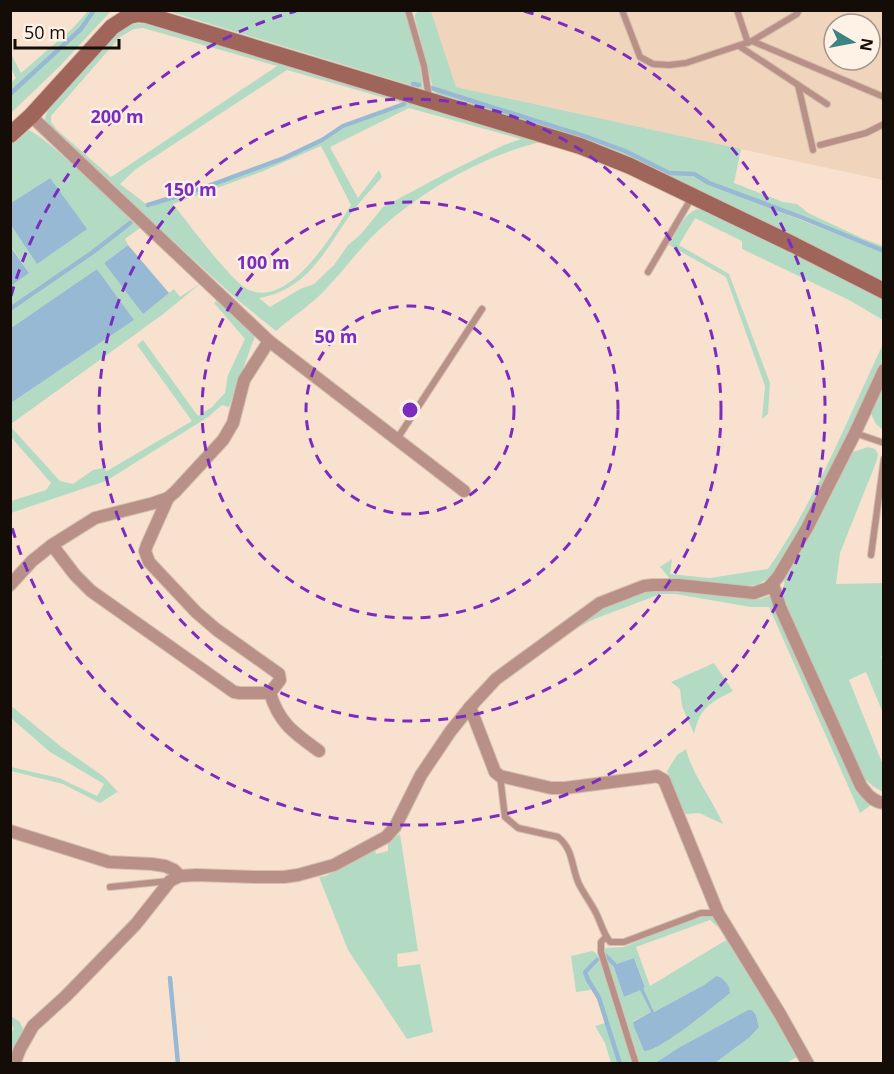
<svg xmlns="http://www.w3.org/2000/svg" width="894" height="1074" font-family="'Open Sans',sans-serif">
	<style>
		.built { fill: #f0d4bc; fill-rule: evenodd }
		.green { fill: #b3dbc4; fill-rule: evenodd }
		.water { fill: #98b9d4 }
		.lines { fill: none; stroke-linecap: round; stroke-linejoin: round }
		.stream { stroke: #98b9d4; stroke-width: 4.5 }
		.lane-casing { stroke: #d3c0af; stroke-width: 8 }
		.street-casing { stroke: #d3c0af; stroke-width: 14 }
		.secondary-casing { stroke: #d3c0af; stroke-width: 18 }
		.lane { stroke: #b89088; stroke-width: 6 }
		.street { stroke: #b89088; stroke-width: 12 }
		.secondary { stroke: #9f655b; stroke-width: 16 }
		.ring { fill: none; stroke: #7b2cbf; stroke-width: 3; stroke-dasharray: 10 8 }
		.centre { fill: #7b2cbf; stroke: #fef1e5; stroke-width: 3 }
		.ring-label { font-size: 18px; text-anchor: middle; font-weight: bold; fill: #7b2cbf; stroke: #fef1e5; stroke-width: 4.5; stroke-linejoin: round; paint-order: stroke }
	</style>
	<rect width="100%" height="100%" fill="#f8e2cf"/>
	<path class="built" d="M431 11H883V180L456 87ZM834 24H870V60H834Z"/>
	<g class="green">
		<path d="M88 11H93L81 28 11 92V83L16 78 11 68V54L21 73 73 28Z"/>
		<path d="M95 11H111L61 65 11 113V95L82 30Z"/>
		<path d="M168 11H405L420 65 423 89Z"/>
		<path d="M419 11H431L456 87 741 149 734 183 783 202 797 204 808 213 864 239 883 246V250L804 217 708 182 694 174 669 172 626 151 590 137 433 88 415 18V14Z"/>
		<path d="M156 23 545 141C488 154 433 184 388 222 364 242 347 267 325 290 311 305 292 317 276 331L239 301 65 143 46 122 45 118 49 105 116 32 133 24ZM143 28 277 66 111 177 56 129 51 122V116L120 37 134 29ZM287 70 406 104 344 128 322 142 286 159 150 207 120 184 136 169ZM409 108 521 139 504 145 443 175 383 207 360 235 348 245 334 265 314 284 300 289 270 307 259 298C308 290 326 249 352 212 361 200 372 189 382 177L379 170 358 198 330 147ZM321 146 351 205C334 232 290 308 249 290 231 282 188 222 173 204L261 172Z"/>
		<path d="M433 90 590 139 625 152 668 174H688L708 184 883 252V281L777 228 437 94Z"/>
		<path d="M28 130C43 133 123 212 140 228L125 239 128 245 104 263 143 313 174 289 180 297 201 283 162 315 11 424V403L134 320 97 269 11 328V310L93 253 131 224 130 222 92 251 11 308V286L29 273 11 246V225L38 264 50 178 11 203V144L24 131Z"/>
		<path d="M697 209 703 210 841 275 883 298V320L849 300 742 249V241L695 218 679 245 729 274 770 383 768 414 762 419 765 386 726 277 669 245C676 233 683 214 697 209Z"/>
		<path d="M218 300 255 336 229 407 222 405 208 417 106 481 11 513 10 502 14 500 46 490 51 483 11 437V427L60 481 73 484 93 470 103 468 107 471 192 421 137 345 143 340 198 416 212 407 225 393 228 375 245 339 214 303Z"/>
		<path d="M883 344V360L857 419 828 477 773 575 757 585 738 587 670 579 660 567 672 559 670 574 710 578 768 569C816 500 847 420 883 344Z"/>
		<path d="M883 388V430L876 424 871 414Z"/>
		<path d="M868 447 875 449 878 454 877 460 840 553 836 584 883 583 884 654 881 656 883 663V713L866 672 849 680 883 765V792L874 787 865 779 786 607 783 594 785 576 853 452Z"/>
		<path d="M657 589 693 590 760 599 774 594 871 805 860 813 769 607H751L675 594H661L594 619 581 626 580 624 603 606Z"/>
		<path d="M714 663 733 691C710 703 700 707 694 734L682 706 680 689 671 682Z"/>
		<path d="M10 705 60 746 103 776 120 794 117 792 100 803 63 784 11 771V767L59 778 97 796 104 784 50 752 11 718Z"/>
		<path d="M686 749C693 777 712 798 723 824L699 813 685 814 667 771 677 755Z"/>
		<path d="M400 834 418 951 397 954 398 967 420 964 433 1032 407 1039 348 950 319 877 326 876 375 849 376 854 388 851V841Z"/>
		<path d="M700 916H711L718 921 778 1017 799 1056 786 1063H715L750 1037 759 1027 756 1015 752 1010H748L680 1047 655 1063H640L604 950 606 948 624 947ZM710 920 720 929 726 940 650 986 636 947ZM634 958 645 986 642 988 654 1012 704 985 716 976 725 981 730 992C716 1005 660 1052 644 1051L634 1027 633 1021 651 1012 640 989 624 997 613 965Z"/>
		<path d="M592 951 596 953 599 958 583 971 591 990 576 992 571 956Z"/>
		<path d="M600 961 630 1056 632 1063H621L600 997 586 973Z"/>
		<path d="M11 1016 20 1022 24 1031 11 1063V1034L14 1028 11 1025Z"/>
		<path d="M605 1023 618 1063H611L605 1043 595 1026Z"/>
	</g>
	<g class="water">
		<path d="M50 178 87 229 37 264 11 225V203Z"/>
		<path d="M128 245 169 293 143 314 104 263Z"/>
		<path d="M10 246 29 273 11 286H10Z"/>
		<path d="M97 269 134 320 11 403V328Z"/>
		<path d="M634 958 645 987 643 988 654 1012 704 985 716 976C723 977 730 985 730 993 715 1005 660 1052 644 1051L634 1027 633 1022 651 1012 640 990 624 997 613 965Z"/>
		<path d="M748 1010H752L756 1015 759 1027 750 1037 715 1063H655L680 1047Z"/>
	</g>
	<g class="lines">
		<g class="stream">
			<path d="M413 84 419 85"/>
			<path d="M428 87 590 138 625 151 669 173 694 174 709 183 803 218 884 251"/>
			<path d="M10 94 81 29 94 10"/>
			<path d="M148 205 200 189 284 158 322 140 343 126 404 104"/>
			<path d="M10 309 93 252 130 223"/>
			<path d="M606 956 614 964"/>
			<path d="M597 960 585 972 588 980 599 998 620 1064"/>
			<path d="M170 978 178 1064"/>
		</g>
		<defs>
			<g id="lane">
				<path d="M408 10 424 66 429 98"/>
				<path d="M622 10 640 57 653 64 669 65 686 63 752 41 797 14 799 10"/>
				<path d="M737 10 748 43"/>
				<path d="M752 41 884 97"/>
				<path d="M739 46 827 104"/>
				<path d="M798 85 813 150"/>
				<path d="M820 145 866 133 884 124"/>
				<path d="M648 272 692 197"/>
				<path d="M855 433 884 443"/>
				<path d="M397 439 482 309"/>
				<path d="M871 555 884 459"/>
				<path d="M500 776 505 817 518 828 558 837C574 850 571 867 579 884 584 894 591 903 596 913 601 923 603 933 610 942H624L701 913H718"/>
				<path d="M110 887 169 881"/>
				<path d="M606 937 601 942V952L636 1064"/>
			</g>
			<g id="street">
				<path d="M31 116 269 341 464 491"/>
				<path d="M52 545 75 575 91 591 234 692 240 693H270L280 680 279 674 217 630 196 612 149 562 145 551 147 545 168 498"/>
				<path d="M773 584 780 607 861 786C867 794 873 802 884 803"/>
				<path d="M10 585 32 561 52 545 95 518 154 503 168 498 175 492 223 440 233 423 244 380 269 341"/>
				<path d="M270 693C279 723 294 733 319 751"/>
				<path d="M470 707 495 772 500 776 551 788H565L651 777 657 776 664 780 718 913 780 1014 808 1064"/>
				<path d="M10 831 109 862 152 864 165 866 174 870 180 876"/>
				<path d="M14 1064 20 1049 33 1026 66 996 136 924 170 881 180 876 196 875 255 877H284L298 875 334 865 386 837 395 827 421 775 450 732 470 707 496 679 600 603 644 586 653 585H678L754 593 768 588 778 577 807 528 855 433 884 370"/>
			</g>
			<path id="secondary" d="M10 135 31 116 112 27 129 16 138 14 147 15 580 146 630 166 794 245 884 291"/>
		</defs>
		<use href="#lane" class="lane-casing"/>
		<use href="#street" class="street-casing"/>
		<use href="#secondary" class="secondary-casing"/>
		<use href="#lane" class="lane"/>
		<use href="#street" class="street"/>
		<use href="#secondary" class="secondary"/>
	</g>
	<g class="ring">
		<circle cx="410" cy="410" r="104"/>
		<circle cx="410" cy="410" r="208"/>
		<circle cx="410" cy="410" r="311"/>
		<path d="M11 296A415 415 0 0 1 296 11M524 11A415 415 0 1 1 11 524"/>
	</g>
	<circle cx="410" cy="410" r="9" class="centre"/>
	<g class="ring-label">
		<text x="117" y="123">200 m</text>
		<text x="190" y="196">150 m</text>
		<text x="263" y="269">100 m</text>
		<text x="336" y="343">50 m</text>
	</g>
	<rect width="894" height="1074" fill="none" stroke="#130c07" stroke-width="24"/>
	<g transform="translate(852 42) rotate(100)"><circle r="28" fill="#fef1e5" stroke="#a0958c" stroke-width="1.5"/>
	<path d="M0-4.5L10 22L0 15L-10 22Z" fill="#3c8484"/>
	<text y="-9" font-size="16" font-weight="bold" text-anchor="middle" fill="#130c07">N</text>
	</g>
	<path d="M15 39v9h104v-9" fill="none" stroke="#130c07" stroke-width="3"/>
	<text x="24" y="39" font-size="18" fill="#130c07" stroke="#fef1e5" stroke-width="4.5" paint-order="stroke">50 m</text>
</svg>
